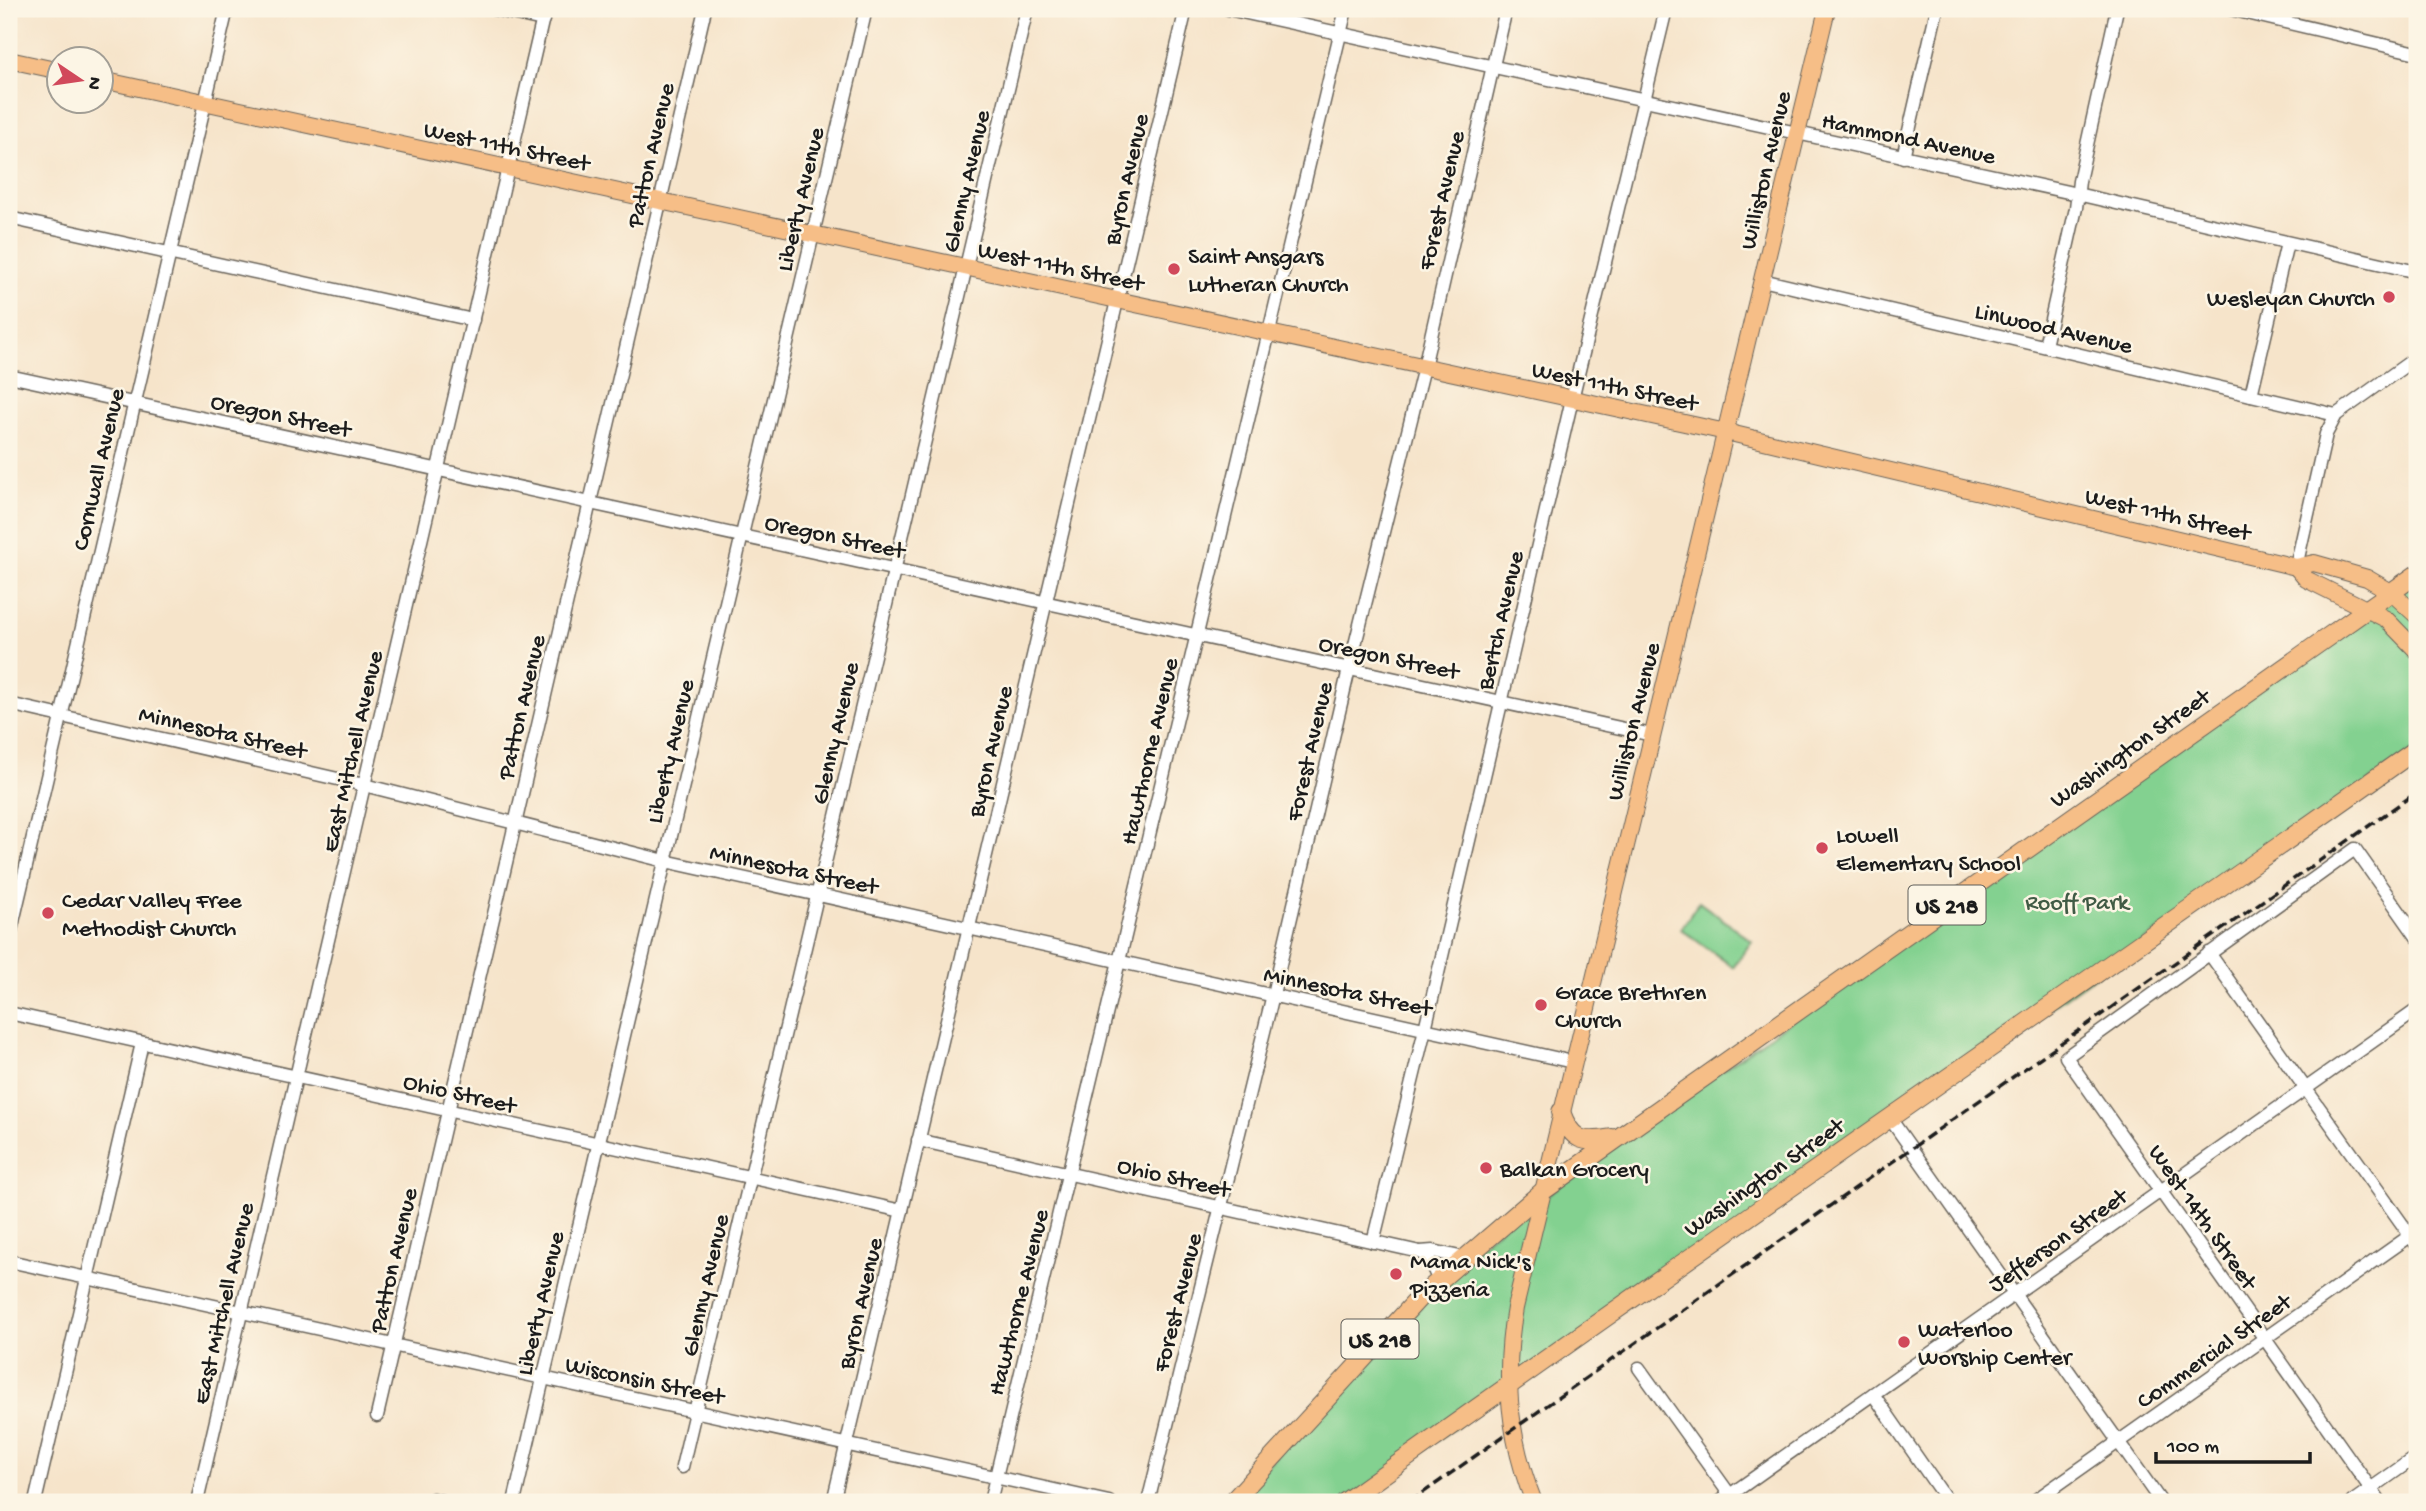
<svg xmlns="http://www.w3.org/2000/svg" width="2426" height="1511" font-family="'Gochi Hand',sans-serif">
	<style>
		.green { fill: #83d190; stroke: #507656; stroke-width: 2 }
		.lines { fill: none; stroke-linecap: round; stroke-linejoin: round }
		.minor-casing { stroke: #686259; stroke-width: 15 }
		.major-casing { stroke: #686259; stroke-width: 18 }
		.highway-casing { stroke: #686259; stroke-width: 20 }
		.minor { stroke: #fff; stroke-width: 12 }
		.major { stroke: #f6be87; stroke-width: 16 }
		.highway { stroke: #f6be87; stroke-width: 18 }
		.rail { stroke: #1c1c1c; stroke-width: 3.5; stroke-dasharray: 10 5; stroke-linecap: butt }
		.poi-dot { fill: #d1495b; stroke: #fcf5e5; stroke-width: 2.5 }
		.labels { text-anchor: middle; stroke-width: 5; stroke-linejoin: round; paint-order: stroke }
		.shield { fill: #fcf5e5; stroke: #5f5d58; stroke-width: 2 }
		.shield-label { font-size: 23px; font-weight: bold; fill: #1c1c1c }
		.street-label { font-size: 24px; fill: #1c1c1c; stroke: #fcf5e5 }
		.poi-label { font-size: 24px; fill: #1c1c1c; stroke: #fcf5e5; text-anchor: start }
		.park-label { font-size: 24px; fill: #405b45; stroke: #fcf5e5 }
	</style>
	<rect width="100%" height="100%" fill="#fcf5e5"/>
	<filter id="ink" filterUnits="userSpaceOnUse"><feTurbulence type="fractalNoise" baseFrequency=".0143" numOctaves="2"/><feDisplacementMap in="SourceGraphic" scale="14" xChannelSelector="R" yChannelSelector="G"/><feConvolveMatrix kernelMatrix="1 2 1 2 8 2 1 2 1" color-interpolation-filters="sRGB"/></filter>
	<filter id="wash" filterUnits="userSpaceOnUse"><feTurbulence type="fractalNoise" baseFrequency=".00686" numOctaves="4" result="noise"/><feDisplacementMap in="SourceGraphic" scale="28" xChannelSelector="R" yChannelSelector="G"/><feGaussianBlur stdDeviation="1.57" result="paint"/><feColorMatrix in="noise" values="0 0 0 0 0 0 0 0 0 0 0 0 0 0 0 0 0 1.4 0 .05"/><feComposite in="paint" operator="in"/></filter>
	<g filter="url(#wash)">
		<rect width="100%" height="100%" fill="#f6e4ca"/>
		<g class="green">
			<path d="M2417 574V749L1349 1502H1231L1488 1237Z"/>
			<path d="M1699 902 1752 941 1733 967 1681 929Z"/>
		</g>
	</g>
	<g filter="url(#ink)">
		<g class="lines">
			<defs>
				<g id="minor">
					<path d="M493 9 543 20"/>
					<path d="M1228 9 2077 194 2417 272"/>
					<path d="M2230 9 2417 53"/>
					<path d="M1903 157 1937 9"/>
					<path d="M9 218 473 320"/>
					<path d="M1762 280 2336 415"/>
					<path d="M2045 346 2076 208 2079 181 2117 9"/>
					<path d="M9 376 1652 735"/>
					<path d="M2251 395 2287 243"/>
					<path d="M2296 567 2326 434 2336 415 2417 357"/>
					<path d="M9 704 364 785 665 861 1573 1062"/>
					<path d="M9 939 227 9"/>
					<path d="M2209 953 2417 1245"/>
					<path d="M9 1013 902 1211"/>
					<path d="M1889 1117 2161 1502"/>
					<path d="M918 1140 1420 1252 1433 1251 1464 1258"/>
					<path d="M1373 1242 1425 1029 1572 399 1666 9"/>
					<path d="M1420 1252 1429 1259 1439 1281"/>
					<path d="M9 1261 1109 1502"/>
					<path d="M1639 1368 1735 1502"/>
					<path d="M1873 1394 1948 1502"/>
					<path d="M377 1416 705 9"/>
					<path d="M682 1467 1027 9"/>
					<path d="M433 1499 446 1502"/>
					<path d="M35 1502 142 1043"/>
					<path d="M197 1502 545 9"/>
					<path d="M514 1502 866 9"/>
					<path d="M833 1502 1186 9"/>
					<path d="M990 1502 1346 9"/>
					<path d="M1148 1502 1270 1007 1349 669 1424 367 1506 9"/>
					<path d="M1720 1502 2417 1010"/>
					<path d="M2033 1502 2417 1231"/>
					<path d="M2352 1502 2417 1456"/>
					<path d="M2380 1502 2066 1057 2355 849 2417 937"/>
				</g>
				<g id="major">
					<path d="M9 60 60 71"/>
					<path d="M102 80 1726 432 2296 567 2314 563 2367 578 2391 592 2417 616"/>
					<path d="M2296 567 2306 579 2386 619 2417 651"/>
					<path d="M1534 1502C1509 1440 1503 1374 1515 1308L1827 9"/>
				</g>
				<g id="highway">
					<path d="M1561 1112C1572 1142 1583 1143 1612 1138"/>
					<path d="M1232 1502 1419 1298 1543 1191 2417 574"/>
					<path d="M1345 1502C1700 1248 2060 1001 2417 749"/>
				</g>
			</defs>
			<use href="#minor" class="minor-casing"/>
			<use href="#major" class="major-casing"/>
			<use href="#highway" class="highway-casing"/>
			<use href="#minor" class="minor"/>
			<use href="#major" class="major"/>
			<use href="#highway" class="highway"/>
			<path class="rail" d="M1410 1502 2417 792"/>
		</g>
	</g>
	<g class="poi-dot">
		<circle cx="1174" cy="269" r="7"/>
		<circle cx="2389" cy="297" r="7"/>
		<circle cx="1822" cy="848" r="7"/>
		<circle cx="48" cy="913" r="7"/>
		<circle cx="1541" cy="1005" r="7"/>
		<circle cx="1486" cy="1168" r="7"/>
		<circle cx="1396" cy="1274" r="7"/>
		<circle cx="1904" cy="1342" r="7"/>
	</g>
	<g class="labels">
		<g class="shield">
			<rect x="1908.5" y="885.5" width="77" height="39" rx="5"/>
			<rect x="1341.5" y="1319.5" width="77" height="39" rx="5"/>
		</g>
		<g class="shield-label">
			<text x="1947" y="913">US 218</text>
			<text x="1380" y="1347">US 218</text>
		</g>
		<g class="street-label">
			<text transform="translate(1909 137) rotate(12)" y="8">Hammond Avenue</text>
			<text transform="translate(507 145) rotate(12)" y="8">West 11th Street</text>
			<text transform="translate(649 155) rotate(-77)" y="8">Patton Avenue</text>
			<text transform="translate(1764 170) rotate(-77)" y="8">Williston Avenue</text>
			<text transform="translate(1125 179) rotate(-77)" y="8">Byron Avenue</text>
			<text transform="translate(965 181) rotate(-77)" y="8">Glenny Avenue</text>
			<text transform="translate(799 199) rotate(-77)" y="8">Liberty Avenue</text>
			<text transform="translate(1440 200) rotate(-77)" y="8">Forest Avenue</text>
			<text transform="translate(1061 265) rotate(12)" y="8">West 11th Street</text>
			<text transform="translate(2054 327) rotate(13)" y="8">Linwood Avenue</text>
			<text transform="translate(1615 385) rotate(12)" y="8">West 11th Street</text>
			<text transform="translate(281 414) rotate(12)" y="8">Oregon Street</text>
			<text transform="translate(97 469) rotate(-77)" y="8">Cornwall Avenue</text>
			<text transform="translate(2168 513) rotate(13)" y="8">West 11th Street</text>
			<text transform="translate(835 535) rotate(12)" y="8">Oregon Street</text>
			<text transform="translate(1499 620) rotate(-77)" y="8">Bertch Avenue</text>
			<text transform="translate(1389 656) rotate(12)" y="8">Oregon Street</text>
			<text transform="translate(520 707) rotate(-77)" y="8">Patton Avenue</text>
			<text transform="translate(1632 721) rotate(-76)" y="8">Williston Avenue</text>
			<text transform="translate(223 731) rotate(13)" y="8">Minnesota Street</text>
			<text transform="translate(834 733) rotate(-77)" y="8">Glenny Avenue</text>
			<text transform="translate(2129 747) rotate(-35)" y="8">Washington Street</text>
			<text transform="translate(351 751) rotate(-77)" y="8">East Mitchell Avenue</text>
			<text transform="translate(669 751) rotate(-77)" y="8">Liberty Avenue</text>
			<text transform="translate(989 751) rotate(-77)" y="8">Byron Avenue</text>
			<text transform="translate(1148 751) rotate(-77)" y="8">Hawthorne Avenue</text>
			<text transform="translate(1308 751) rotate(-77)" y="8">Forest Avenue</text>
			<text transform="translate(794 868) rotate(12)" y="8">Minnesota Street</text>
			<text transform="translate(1348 990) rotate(12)" y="8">Minnesota Street</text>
			<text transform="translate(460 1092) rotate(13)" y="8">Ohio Street</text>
			<text transform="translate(1174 1176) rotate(13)" y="8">Ohio Street</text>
			<text transform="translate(1763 1176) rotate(-35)" y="8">Washington Street</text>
			<text transform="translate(2204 1216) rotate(55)" y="8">West 14th Street</text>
			<text transform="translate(2057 1239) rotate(-35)" y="8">Jefferson Street</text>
			<text transform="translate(392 1260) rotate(-77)" y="8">Patton Avenue</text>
			<text transform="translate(704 1285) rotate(-77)" y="8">Glenny Avenue</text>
			<text transform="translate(1017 1302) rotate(-76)" y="8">Hawthorne Avenue</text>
			<text transform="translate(1176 1302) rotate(-76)" y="8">Forest Avenue</text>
			<text transform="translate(222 1303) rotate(-77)" y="8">East Mitchell Avenue</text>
			<text transform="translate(539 1303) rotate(-77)" y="8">Liberty Avenue</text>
			<text transform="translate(859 1303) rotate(-77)" y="8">Byron Avenue</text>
			<text transform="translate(2213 1350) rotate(-35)" y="8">Commercial Street</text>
			<text transform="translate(645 1379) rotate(12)" y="8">Wisconsin Street</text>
		</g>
		<g class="poi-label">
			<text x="1188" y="263">Saint Ansgars<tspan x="1188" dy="28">Lutheran Church</tspan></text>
			<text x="2375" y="305" text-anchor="end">Wesleyan Church</text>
			<text x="1836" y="842">Lowell<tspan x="1836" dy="28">Elementary School</tspan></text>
			<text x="62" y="907">Cedar Valley Free<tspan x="62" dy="28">Methodist Church</tspan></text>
			<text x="1555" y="999">Grace Brethren<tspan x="1555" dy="28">Church</tspan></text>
			<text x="1500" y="1176">Balkan Grocery</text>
			<text x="1410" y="1268">Mama Nick's<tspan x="1410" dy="28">Pizzeria</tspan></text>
			<text x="1918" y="1336">Waterloo<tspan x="1918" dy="28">Worship Center</tspan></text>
		</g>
		<g class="park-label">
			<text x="2077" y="909">Rooff Park</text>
		</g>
	</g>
	<rect width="2426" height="1511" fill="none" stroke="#fcf5e5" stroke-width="35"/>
	<g transform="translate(80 80) rotate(103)"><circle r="33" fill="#fcf5e5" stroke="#a29e95" stroke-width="2"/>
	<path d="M0-5L12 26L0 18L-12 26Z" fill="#d1495b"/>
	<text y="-10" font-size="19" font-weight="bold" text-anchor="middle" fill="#1c1c1c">N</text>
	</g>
	<path d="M2156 1452v10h154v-10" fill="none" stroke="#1c1c1c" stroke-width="3.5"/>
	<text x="2167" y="1452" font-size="21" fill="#1c1c1c" stroke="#fcf5e5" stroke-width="5" paint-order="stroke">100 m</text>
</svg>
